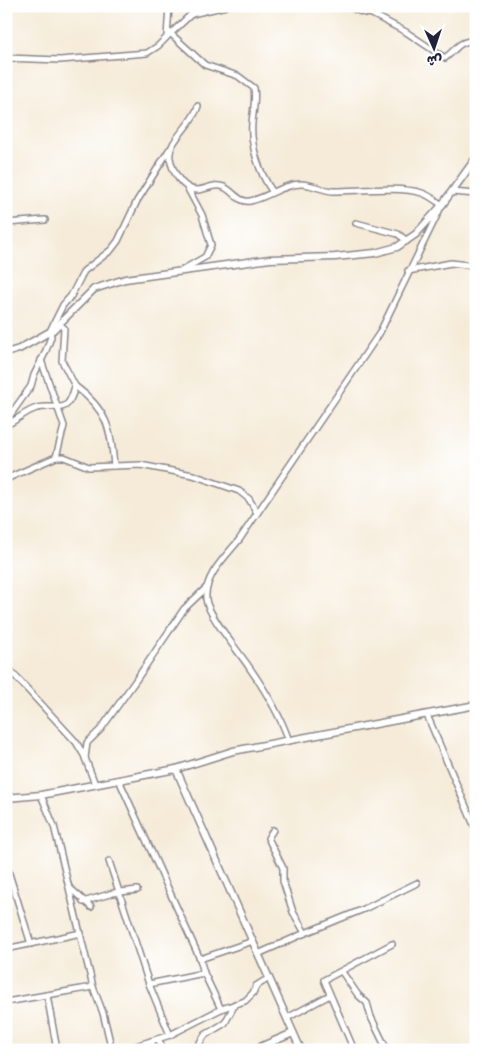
<svg xmlns="http://www.w3.org/2000/svg" width="482" height="1056" font-family="'Shantell Sans','Playpen Sans Arabic',sans-serif">
	<style>
		.lines { fill: none; stroke-linecap: round; stroke-linejoin: round }
		.minor-casing { stroke: #8c868a; stroke-width: 8 }
		.tertiary-casing { stroke: #8c868a; stroke-width: 9 }
		.minor { stroke: #fff; stroke-width: 5 }
		.tertiary { stroke: #fff; stroke-width: 6 }
	</style>
	<rect width="100%" height="100%" fill="#fff"/>
	<filter id="ink" filterUnits="userSpaceOnUse"><feTurbulence type="fractalNoise" baseFrequency=".02" numOctaves="2"/><feDisplacementMap in="SourceGraphic" scale="10" xChannelSelector="R" yChannelSelector="G"/><feConvolveMatrix kernelMatrix="1 2 1 2 8 2 1 2 1" color-interpolation-filters="sRGB"/></filter>
	<filter id="wash" filterUnits="userSpaceOnUse"><feTurbulence type="fractalNoise" baseFrequency=".0096" numOctaves="4" result="noise"/><feDisplacementMap in="SourceGraphic" scale="20" xChannelSelector="R" yChannelSelector="G"/><feGaussianBlur stdDeviation="1.12" result="paint"/><feColorMatrix in="noise" values="0 0 0 0 0 0 0 0 0 0 0 0 0 0 0 0 0 1.4 0 .05"/><feComposite in="paint" operator="in"/></filter>
	<g filter="url(#wash)">
		<rect width="100%" height="100%" fill="#f5ebd8"/>
	</g>
	<g filter="url(#ink)">
		<g class="lines">
			<defs>
				<g id="minor">
					<path d="M349 6C364 15 375 17 390 6"/>
					<path d="M192 14 226 6"/>
					<path d="M372 14 406 32 445 58C459 47 457 42 476 40"/>
					<path d="M170 33 205 65 238 76 254 88C256 102 253 110 252 123 250 146 260 174 272 191"/>
					<path d="M169 35 200 6"/>
					<path d="M6 58 60 60 147 53 158 46 167 37 169 6"/>
					<path d="M198 106C193 125 167 141 170 158 172 171 183 191 198 190 207 189 215 183 224 187 233 191 239 203 250 201 267 198 283 184 301 184 312 184 323 191 334 191 359 191 399 186 422 193 429 195 436 201 442 205L379 334 239 540C226 556 204 576 206 599 207 614 239 652 249 667 265 690 280 714 289 741"/>
					<path d="M452 192 476 194"/>
					<path d="M6 223 45 220"/>
					<path d="M356 223 398 234 407 241"/>
					<path d="M184 269 205 257 211 245 202 215 187 187"/>
					<path d="M408 271 451 263 476 266"/>
					<path d="M75 386C107 410 111 428 114 466"/>
					<path d="M6 421 31 386 34 375 45 353 51 337 50 331 63 305 71 296 84 271 111 250 118 241 137 201 169 150"/>
					<path d="M6 425C17 420 26 411 37 408 58 403 67 418 75 386L62 361 64 328 59 324"/>
					<path d="M56 457H64L89 467 140 465 193 475 239 491 249 499 257 513"/>
					<path d="M6 479 56 457 64 426 41 360"/>
					<path d="M6 666 76 742 85 757"/>
					<path d="M427 715 476 830"/>
					<path d="M119 780 200 959"/>
					<path d="M95 784 85 758 87 743 101 729 136 680 184 609 207 587"/>
					<path d="M41 795 54 826 93 987 103 1013 112 1050"/>
					<path d="M109 861 149 984"/>
					<path d="M6 864 31 944"/>
					<path d="M71 889 91 907"/>
					<path d="M83 902 113 893 137 890"/>
					<path d="M305 933 364 909 417 883"/>
					<path d="M6 949 81 933"/>
					<path d="M258 954 305 933 293 912 283 881V868L268 838 273 830"/>
					<path d="M342 972 358 995 367 1003 371 1017 387 1050"/>
					<path d="M47 995 57 1050"/>
					<path d="M6 1002 93 987"/>
					<path d="M221 1009 245 1001 253 993 256 986 269 978"/>
					<path d="M287 1018 330 995"/>
					<path d="M170 1035 221 1009 203 971"/>
					<path d="M158 1039 164 1050"/>
					<path d="M151 1041 154 1050"/>
					<path d="M123 1050 170 1035 149 984 204 973 200 959 253 941"/>
					<path d="M195 1050 205 1035 225 1023 235 1004"/>
					<path d="M354 1050 324 980 392 944"/>
				</g>
				<g id="tertiary">
					<path d="M6 353 19 349 53 330 94 289 125 279 270 259 335 257 375 253 397 247 416 234 442 205 476 158"/>
					<path d="M176 769 301 1050"/>
					<path d="M6 798 41 795 176 769 233 751 476 705"/>
					<path d="M253 1050 293 1033"/>
				</g>
			</defs>
			<use href="#minor" class="minor-casing"/>
			<use href="#tertiary" class="tertiary-casing"/>
			<use href="#minor" class="minor"/>
			<use href="#tertiary" class="tertiary"/>
		</g>
	</g>
	<rect width="482" height="1056" fill="none" stroke="#fff" stroke-width="25"/>
	<g transform="translate(434 48) rotate(177)" stroke="#ffffff" stroke-width="4" paint-order="stroke">
	<path d="M0-4L9 19L0 12L-9 19Z" fill="#22223b"/>
	<text y="-8" font-size="14" font-weight="bold" text-anchor="middle" fill="#22223b">ش</text>
	</g>
</svg>
